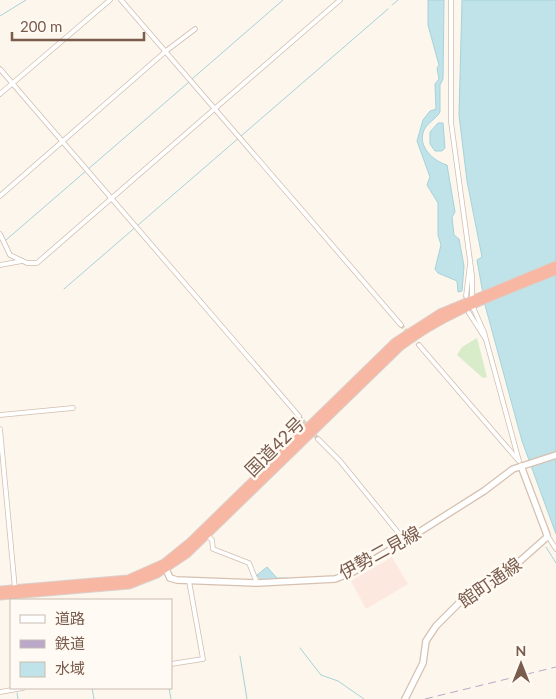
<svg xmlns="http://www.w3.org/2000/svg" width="556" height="699" font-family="Lato,'Noto Sans JP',sans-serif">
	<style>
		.commercial { fill: #fde8e0 }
		.green { fill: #d8ecc9 }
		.water { fill: #bfe3e8; stroke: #a5d3da }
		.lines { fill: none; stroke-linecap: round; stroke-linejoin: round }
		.stream { stroke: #a5d3da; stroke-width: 1 }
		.street-tunnel { stroke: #dcd0c4; stroke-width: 4; stroke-dasharray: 4 2; stroke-linecap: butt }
		.street-casing { stroke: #d1beb0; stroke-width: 5.5 }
		.secondary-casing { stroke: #d6c0b0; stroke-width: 8 }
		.highway-casing { stroke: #dad1cd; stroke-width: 9 }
		.street { stroke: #fff; stroke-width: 4 }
		.secondary { stroke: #fff; stroke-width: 5.5 }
		.highway { stroke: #f7b7a3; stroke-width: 7 }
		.rail { stroke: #b9a8c9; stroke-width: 1; stroke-dasharray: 8 5; stroke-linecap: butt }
		.labels { text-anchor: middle; stroke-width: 5; stroke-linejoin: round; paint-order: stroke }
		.street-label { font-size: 18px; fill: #7a5c4d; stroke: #fffaf3 }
	</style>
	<rect width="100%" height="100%" fill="#fdf6ec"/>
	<path class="commercial" d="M392 557 408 584 366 609 351 581Z"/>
	<path class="green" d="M477 338 487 377 483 378 457 355 462 347Z"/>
	<g class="water">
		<path d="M428 0H444L443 79 440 85V112C436 119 428 122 424 130 417 146 433 161 447 165L455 212 452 217 454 235 459 239 464 266 462 291 458 292 457 281 438 273 435 269 441 245 438 235V203L427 185 430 177 417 141 423 120 430 111 436 109 435 84 439 79 437 68 439 65 428 25Z"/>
		<path d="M462 0H556V534L522 441 485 305 477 260 482 257 467 181 459 115Z"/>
		<path d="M438 123H443L445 148 442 151H435L430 144V132Z"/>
		<path d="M267 567 277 578H288L289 581 263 582 257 575Z"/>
	</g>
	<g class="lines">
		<g class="stream">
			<path d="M392 5 398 0"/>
			<path d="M0 16 26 0"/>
			<path d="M192 79 283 0"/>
			<path d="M0 97 3 94"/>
			<path d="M6 240 189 82"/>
			<path d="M64 289 388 9"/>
			<path d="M546 547 556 563"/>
			<path d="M300 648 321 675 338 681 364 699"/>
			<path d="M240 656 247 699"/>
			<path d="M92 688 94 699"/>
			<path d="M169 688 171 699"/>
			<path d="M17 693 18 699"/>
		</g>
		<g class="street-tunnel">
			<path d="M401 325 419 345"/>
			<path d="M299 416 318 439"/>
		</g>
		<defs>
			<g id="street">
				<path d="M121 0 401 325"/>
				<path d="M451 0V122L472 275V299"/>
				<path d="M0 69 299 416"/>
				<path d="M0 94 110 0"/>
				<path d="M0 196 166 51 195 29"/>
				<path d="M0 234 10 255 27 263H37L340 0"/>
				<path d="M0 265 22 261"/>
				<path d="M466 296 470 264"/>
				<path d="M472 305 484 332 519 461"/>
				<path d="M469 313 485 338"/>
				<path d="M419 345 518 460"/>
				<path d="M0 415 73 408"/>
				<path d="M0 429 15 589"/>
				<path d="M318 439 340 461 405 541"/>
				<path d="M207 535 212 540 213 549 249 563 257 583"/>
				<path d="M547 535 556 549"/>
				<path d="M171 664 203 659 189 581"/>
				<path d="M0 692 23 688"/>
			</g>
			<g id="secondary">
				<path d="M165 567 170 578 177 580 257 583 335 579 353 572 405 541 484 491 513 469 556 455"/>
				<path d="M405 699 423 663 426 641 436 626 469 593 503 576 546 538 547 535 521 466"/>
			</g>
			<g id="highway">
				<path d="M0 590 128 579 164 563 190 542 395 342 440 313 556 265"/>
				<path d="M0 596 129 585 157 574 187 554 400 347C447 311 502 293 556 271"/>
			</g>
		</defs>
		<use href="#street" class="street-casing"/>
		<use href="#secondary" class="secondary-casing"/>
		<use href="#highway" class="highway-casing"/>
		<use href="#street" class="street"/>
		<use href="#secondary" class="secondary"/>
		<use href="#highway" class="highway"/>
		<path class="rail" d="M425 699 556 667"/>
	</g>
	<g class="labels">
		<g class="street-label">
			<text transform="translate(275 447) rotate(-45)" y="6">国道42号</text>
			<text transform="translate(380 553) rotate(-29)" y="6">伊勢二見線</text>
			<text transform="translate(490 583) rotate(-35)" y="6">館町通線</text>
		</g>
	</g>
	<rect x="10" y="599" width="162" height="90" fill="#fffaf3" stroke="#cabbb1"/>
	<rect x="20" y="615" width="25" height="8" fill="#ffffff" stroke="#cabbb1"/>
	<text x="55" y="624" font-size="15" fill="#7a5c4d">道路</text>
	<rect x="20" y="640" width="25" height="8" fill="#b9a8c9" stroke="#cabbb1"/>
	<text x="55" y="649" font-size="15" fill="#7a5c4d">鉄道</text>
	<rect x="20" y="662" width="25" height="15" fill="#bfe3e8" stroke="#cabbb1"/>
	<text x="55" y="674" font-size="15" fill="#7a5c4d">水域</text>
	<g transform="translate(521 664)" stroke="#fffaf3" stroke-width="4" paint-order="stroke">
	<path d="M0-4L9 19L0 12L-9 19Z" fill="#7a5c4d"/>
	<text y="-8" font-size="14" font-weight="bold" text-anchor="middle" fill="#7a5c4d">N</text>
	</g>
	<path d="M12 32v8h132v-8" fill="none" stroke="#7a5c4d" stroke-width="2.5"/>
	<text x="20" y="32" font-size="15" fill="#7a5c4d" stroke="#fffaf3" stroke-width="4" paint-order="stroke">200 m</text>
</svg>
